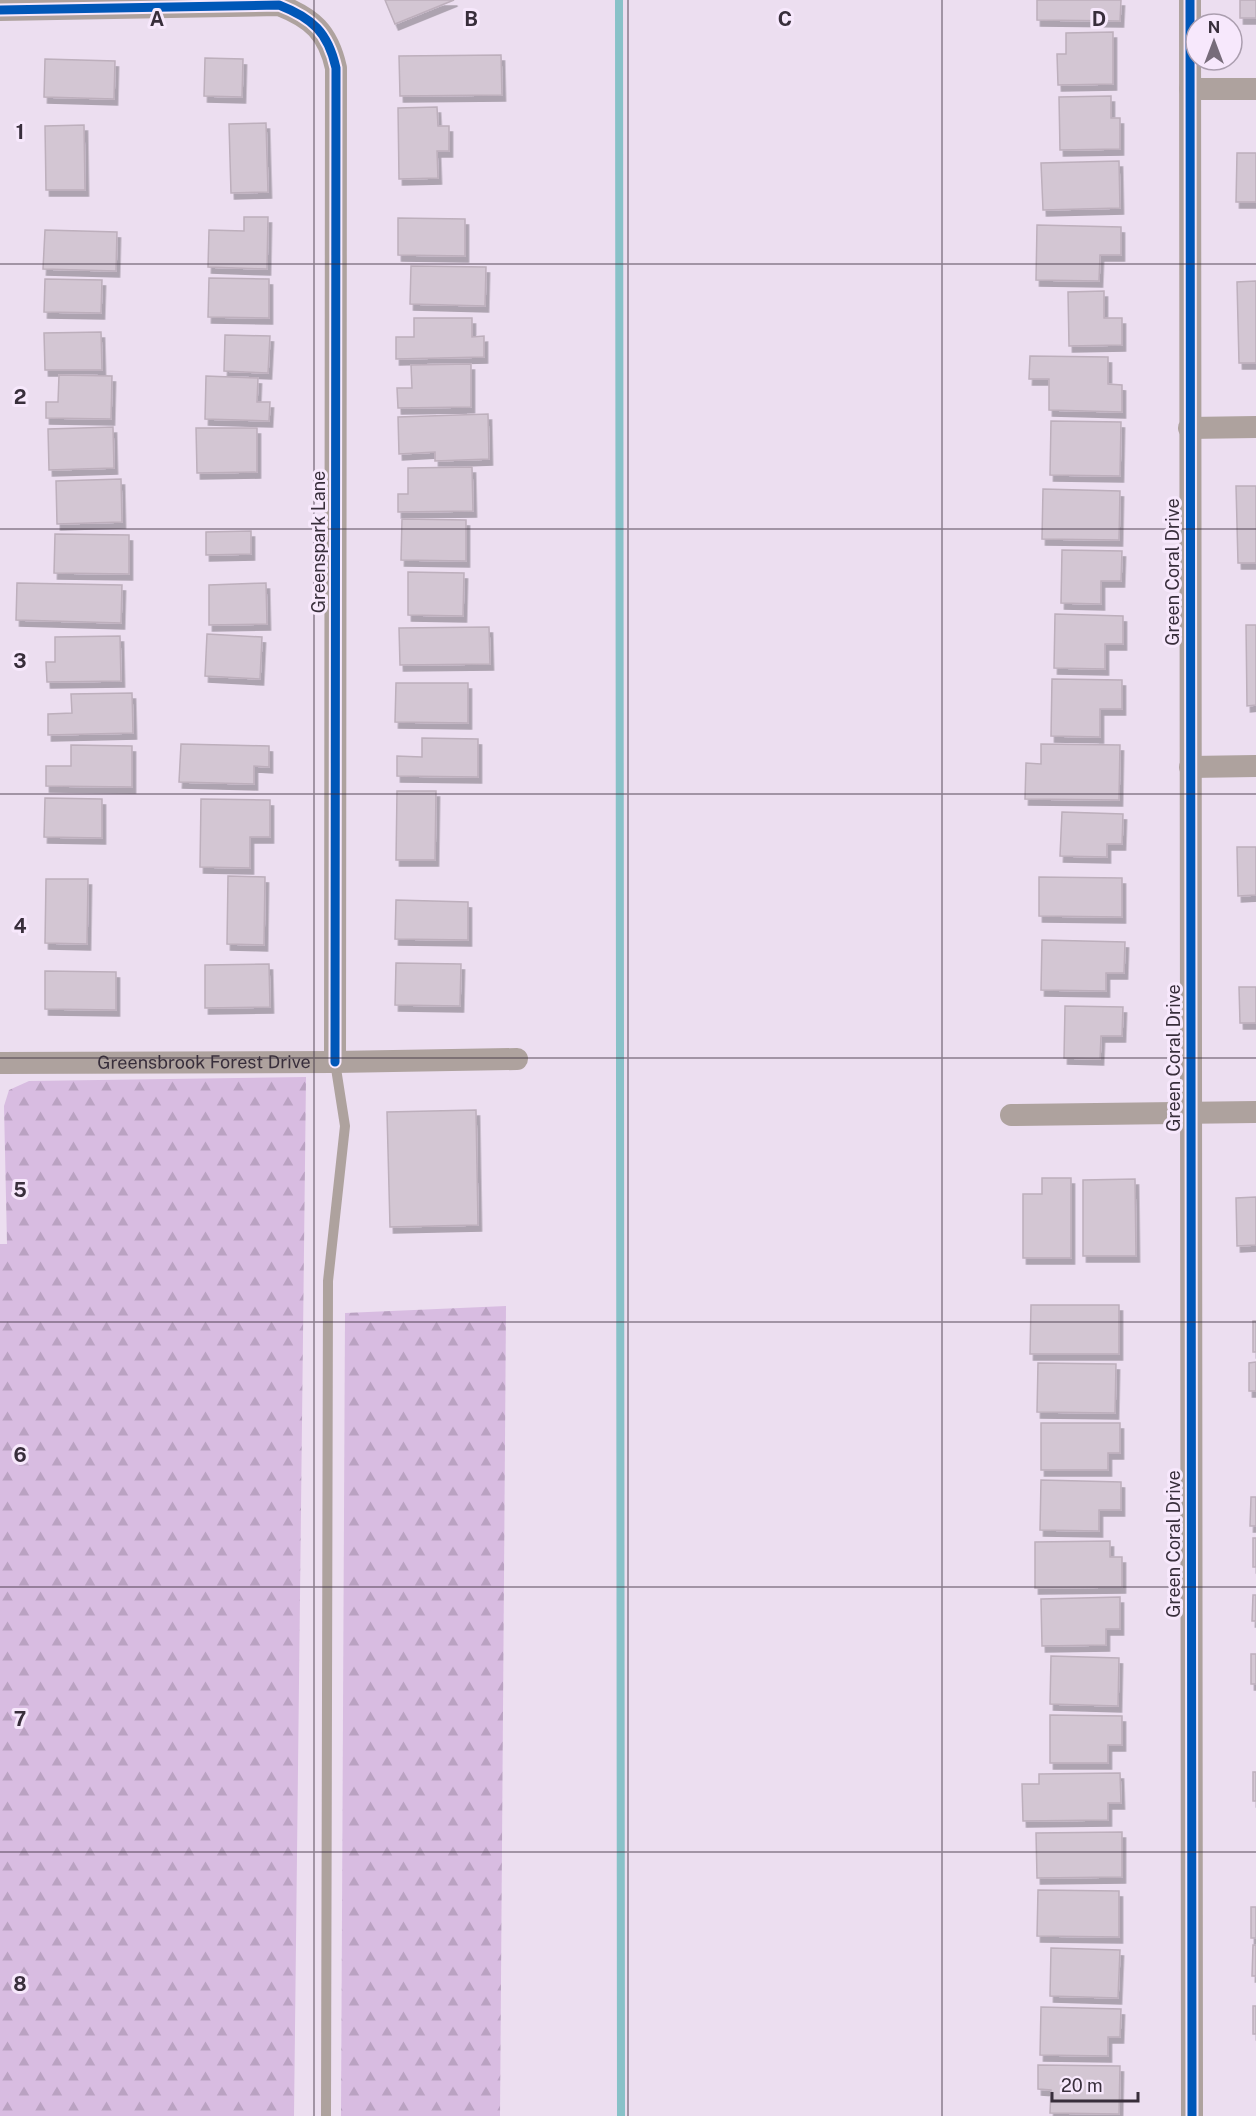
<svg xmlns="http://www.w3.org/2000/svg" width="1256" height="2116" font-family="'Public Sans',sans-serif">
	<style>
		.forest { fill: url(#forest-firs) }
		.lines { fill: none; stroke-linecap: round; stroke-linejoin: round }
		.stream { stroke: #88c1c8; stroke-width: 8 }
		.building { fill: #d3c6d3; stroke: #bdafbc; stroke-width: 1.5; filter: url(#shadow) }
		.service { stroke: #aea29e; stroke-width: 10 }
		.minor { stroke: #aea29e; stroke-width: 22 }
		.cycleway-casing { stroke: #f7e8fc; stroke-width: 13 }
		.cycleway { stroke: #0057b8; stroke-width: 9 }
		.grid { fill: none; stroke: #382e3b; stroke-width: 1.5; stroke-opacity: 0.55 }
		.labels { text-anchor: middle; stroke-width: 6; stroke-linejoin: round; paint-order: stroke }
		.street-label { font-size: 18px; fill: #382e3b; stroke: #f7e8fc }
		.grid-label { font-size: 20px; text-anchor: middle; font-weight: bold; fill: #382e3b; stroke: #f7e8fc; stroke-width: 6; stroke-linejoin: round; paint-order: stroke }
	</style>
	<defs>
		<pattern id="forest-firs" width="22" height="20" patternUnits="userSpaceOnUse" patternTransform="scale(1.5)"><rect width="22" height="20" fill="#d8bce1"/><path d="M5 1l3.5 6h-7zM16 11l3.5 6h-7z" fill="#baa2c2"/></pattern>
		<filter id="shadow"><feDropShadow dx="3.5" dy="6" stdDeviation="0" flood-color="#0004"/></filter>
	</defs>
	<rect width="100%" height="100%" fill="#ecdef0"/>
	<g class="forest">
		<path d="M306 1077 294 2116H0V1244H7L4 1106 9 1090 29 1081Z"/>
		<path d="M506 1306 500 2116H341L345 1313Z"/>
	</g>
	<g class="lines">
		<path class="stream" d="M619 0 621 2116"/>
	</g>
	<g class="building">
		<path d="M385 0H454L395 24Z"/>
		<path d="M1037 0H1121L1120 21 1037 20Z"/>
		<rect x="1240" y="0" width="16" height="18"/>
		<path d="M1113 32V84L1058 85 1057 54H1066V33Z"/>
		<path d="M501 55 502 95 400 96 399 56Z"/>
		<path d="M205 58 243 59 242 97 204 96Z"/>
		<path d="M45 59 115 61 114 99 44 97Z"/>
		<path d="M1111 96V118H1120V149L1060 150 1059 97Z"/>
		<path d="M437 107 438 126H449V151H437L438 178 399 179 398 108Z"/>
		<path d="M266 123 268 192 231 193 229 124Z"/>
		<path d="M84 125 85 190H46L45 126Z"/>
		<path d="M1237 153H1256V202H1236Z"/>
		<path d="M1119 161 1120 208 1043 210 1041 163Z"/>
		<path d="M244 217H268L267 269 208 267 209 230 244 231Z"/>
		<path d="M398 218 465 219V256L398 255Z"/>
		<path d="M1037 225 1121 227V255H1100L1099 281 1036 280Z"/>
		<path d="M45 230 117 232 116 271 43 269Z"/>
		<path d="M411 266 486 267 485 306 410 304Z"/>
		<path d="M209 278 269 279V318L208 317Z"/>
		<path d="M45 279 102 280 101 313 44 312Z"/>
		<path d="M1256 281V363H1239L1237 282Z"/>
		<path d="M1104 291V318H1122V345L1069 346 1068 292Z"/>
		<path d="M414 318H472V337L484 336V357L396 359V337H414Z"/>
		<path d="M101 332 102 370H45L44 333Z"/>
		<path d="M225 335 270 336 268 373 224 371Z"/>
		<path d="M1030 356 1108 357V384L1122 385V412L1049 410V379H1029Z"/>
		<path d="M471 364V407L398 408 397 388H412L411 365Z"/>
		<path d="M59 375 112 376 111 419 46 418V402H58Z"/>
		<path d="M206 376 258 378 257 402H270L269 421 205 419Z"/>
		<path d="M488 414 489 459 435 461V452L399 454 398 417Z"/>
		<path d="M1051 421 1121 422 1120 476 1050 475Z"/>
		<path d="M113 427 114 468 49 470 48 429Z"/>
		<path d="M196 428H257V472L197 473Z"/>
		<path d="M472 467 473 511 398 512V494H408V468Z"/>
		<path d="M121 479 122 522 57 524 56 481Z"/>
		<path d="M1236 486H1256V563H1238Z"/>
		<path d="M1043 489 1120 491 1119 540 1042 539Z"/>
		<path d="M402 519 466 520V561L401 560Z"/>
		<path d="M251 531V554L206 555V532Z"/>
		<path d="M55 534 129 535V574L54 573Z"/>
		<path d="M1062 550 1122 551 1121 581H1101V604L1061 603Z"/>
		<path d="M408 572 464 573 463 616 408 615Z"/>
		<path d="M17 583 122 585 121 623 16 620Z"/>
		<path d="M266 583 267 624 209 625V585Z"/>
		<path d="M1055 614 1123 616V644H1105V669L1054 668Z"/>
		<path d="M1246 625H1256V705L1247 706Z"/>
		<path d="M489 627 490 664 400 665 399 628Z"/>
		<path d="M207 634 262 637 260 679 205 676Z"/>
		<path d="M120 636 121 681 47 682 46 662H55V637Z"/>
		<path d="M1052 679 1122 680V709H1100V737L1051 736Z"/>
		<path d="M396 683H468V723L395 722Z"/>
		<path d="M132 693 133 733 48 735V714L72 713 71 694Z"/>
		<path d="M422 738 478 739V777L397 776V756L422 757Z"/>
		<path d="M181 744 269 746V767L254 766V784L179 782Z"/>
		<path d="M1041 744 1120 745 1119 800 1025 799 1026 763 1041 764Z"/>
		<path d="M71 745 132 746V787L46 786V766H71Z"/>
		<path d="M397 791H436L435 860H396Z"/>
		<path d="M45 798 102 799V838L44 837Z"/>
		<path d="M201 799 270 800V837H250V868L200 867Z"/>
		<path d="M1062 812 1123 814 1122 844H1107V857L1060 856Z"/>
		<path d="M1237 847H1256V895L1238 896Z"/>
		<path d="M228 876 265 877 264 945 227 944Z"/>
		<path d="M1039 877 1122 878V917L1039 916Z"/>
		<path d="M46 879H88L87 944 45 943Z"/>
		<path d="M396 900 468 902V940L395 939Z"/>
		<path d="M1042 940 1125 942 1124 973H1106V991L1041 990Z"/>
		<path d="M396 963 461 964 460 1006 395 1005Z"/>
		<path d="M269 964 270 1007 205 1008V965Z"/>
		<path d="M45 971 116 972V1010L45 1009Z"/>
		<path d="M1239 987H1256V1023H1240Z"/>
		<path d="M1065 1006 1123 1007 1122 1036H1101L1100 1059 1064 1058Z"/>
		<path d="M476 1110 478 1225 390 1227 387 1112Z"/>
		<path d="M1042 1178H1071V1258H1023V1194H1042Z"/>
		<path d="M1135 1179 1136 1256H1083V1180Z"/>
		<path d="M1256 1197V1245L1237 1246 1236 1198Z"/>
		<path d="M1031 1305H1119V1354H1030Z"/>
		<rect x="1253" y="1321" width="3" height="31"/>
		<path d="M1256 1362V1391H1249V1363Z"/>
		<path d="M1038 1363 1116 1364 1115 1413 1037 1412Z"/>
		<path d="M1041 1423H1120V1453H1108V1470H1041Z"/>
		<path d="M1041 1480 1121 1482V1510H1099V1531L1040 1530Z"/>
		<path d="M1251 1497H1256V1526H1250Z"/>
		<rect x="1253" y="1538" width="3" height="29"/>
		<path d="M1110 1541V1557H1122V1587L1035 1588V1542Z"/>
		<path d="M1253 1595H1256V1621H1252Z"/>
		<path d="M1120 1597V1629H1106V1645L1042 1646 1041 1599Z"/>
		<rect x="1251" y="1654" width="5" height="30"/>
		<path d="M1051 1656 1119 1658 1118 1706 1050 1704Z"/>
		<path d="M1050 1715 1122 1716V1745H1108V1763H1050Z"/>
		<rect x="1253" y="1772" width="3" height="29"/>
		<path d="M1120 1773 1121 1803H1108V1820L1023 1821 1022 1784H1039V1774Z"/>
		<path d="M1122 1832V1877L1037 1878 1036 1833Z"/>
		<path d="M1038 1890 1119 1891V1937L1037 1936Z"/>
		<rect x="1251" y="1907" width="5" height="31"/>
		<path d="M1253 1945H1256V1976H1252Z"/>
		<path d="M1051 1948 1120 1950 1118 1998 1050 1996Z"/>
		<rect x="1253" y="2006" width="3" height="28"/>
		<path d="M1041 2007 1121 2009 1120 2037H1108V2056L1040 2055Z"/>
		<path d="M1038 2065 1120 2066 1119 2114 1050 2113 1051 2090 1038 2089Z"/>
	</g>
	<g class="lines">
		<path class="service" d="M326 2116 328 1281 345 1126 335 1062"/>
		<g class="minor">
			<path d="M1190 0 1192 2116"/>
			<path d="M0 10 279 5C312 18 328 32 336 68L335 1062"/>
			<path d="M1190 89H1256"/>
			<path d="M1189 428 1256 427"/>
			<path d="M1190 767 1256 766"/>
			<path id="s1" d="M0 1063 335 1062 517 1059"/>
			<path d="M1011 1115 1256 1112"/>
		</g>
		<defs>
			<g id="cycleway">
				<path d="M1190 0 1192 2116"/>
				<path d="M0 10 279 5C312 18 328 32 336 68L335 1062"/>
			</g>
		</defs>
		<use href="#cycleway" class="cycleway-casing"/>
		<use href="#cycleway" class="cycleway"/>
	</g>
	<path class="grid" d="M314 0V2116M628 0V2116M942 0V2116M0 264H1256M0 529H1256M0 794H1256M0 1058H1256M0 1322H1256M0 1587H1256M0 1852H1256"/>
	<g class="labels">
		<g class="street-label">
			<text transform="translate(319 542) rotate(-90)" y="6">Greenspark Lane</text>
			<text transform="translate(1173 572) rotate(-90)" y="6">Green Coral Drive</text>
			<text transform="translate(1174 1058) rotate(-90)" y="6">Green Coral Drive</text>
			<text dy="6" stroke="none"><textPath href="#s1" startOffset="204">Greensbrook Forest Drive</textPath></text>
			<text transform="translate(1174 1544) rotate(-90)" y="6">Green Coral Drive</text>
		</g>
	</g>
	<g class="grid-label">
		<text x="157" y="26">A</text>
		<text x="471" y="26">B</text>
		<text x="785" y="26">C</text>
		<text x="1099" y="26">D</text>
		<text x="20" y="139">1</text>
		<text x="20" y="404">2</text>
		<text x="20" y="668">3</text>
		<text x="20" y="933">4</text>
		<text x="20" y="1197">5</text>
		<text x="20" y="1462">6</text>
		<text x="20" y="1726">7</text>
		<text x="20" y="1991">8</text>
	</g>
	<g transform="translate(1214 42)"><circle r="28" fill="#f7e8fc" stroke="#ab9eaf" stroke-width="1.5"/>
	<path d="M0-4.5L10 22L0 15L-10 22Z" fill="#776c7a"/>
	<text y="-9" font-size="16" font-weight="bold" text-anchor="middle" fill="#382e3b">N</text>
	</g>
	<path d="M1052 2092v9h86v-9" fill="none" stroke="#382e3b" stroke-width="3"/>
	<text x="1061" y="2092" font-size="18" fill="#382e3b" stroke="#f7e8fc" stroke-width="4.5" paint-order="stroke">20 m</text>
</svg>
